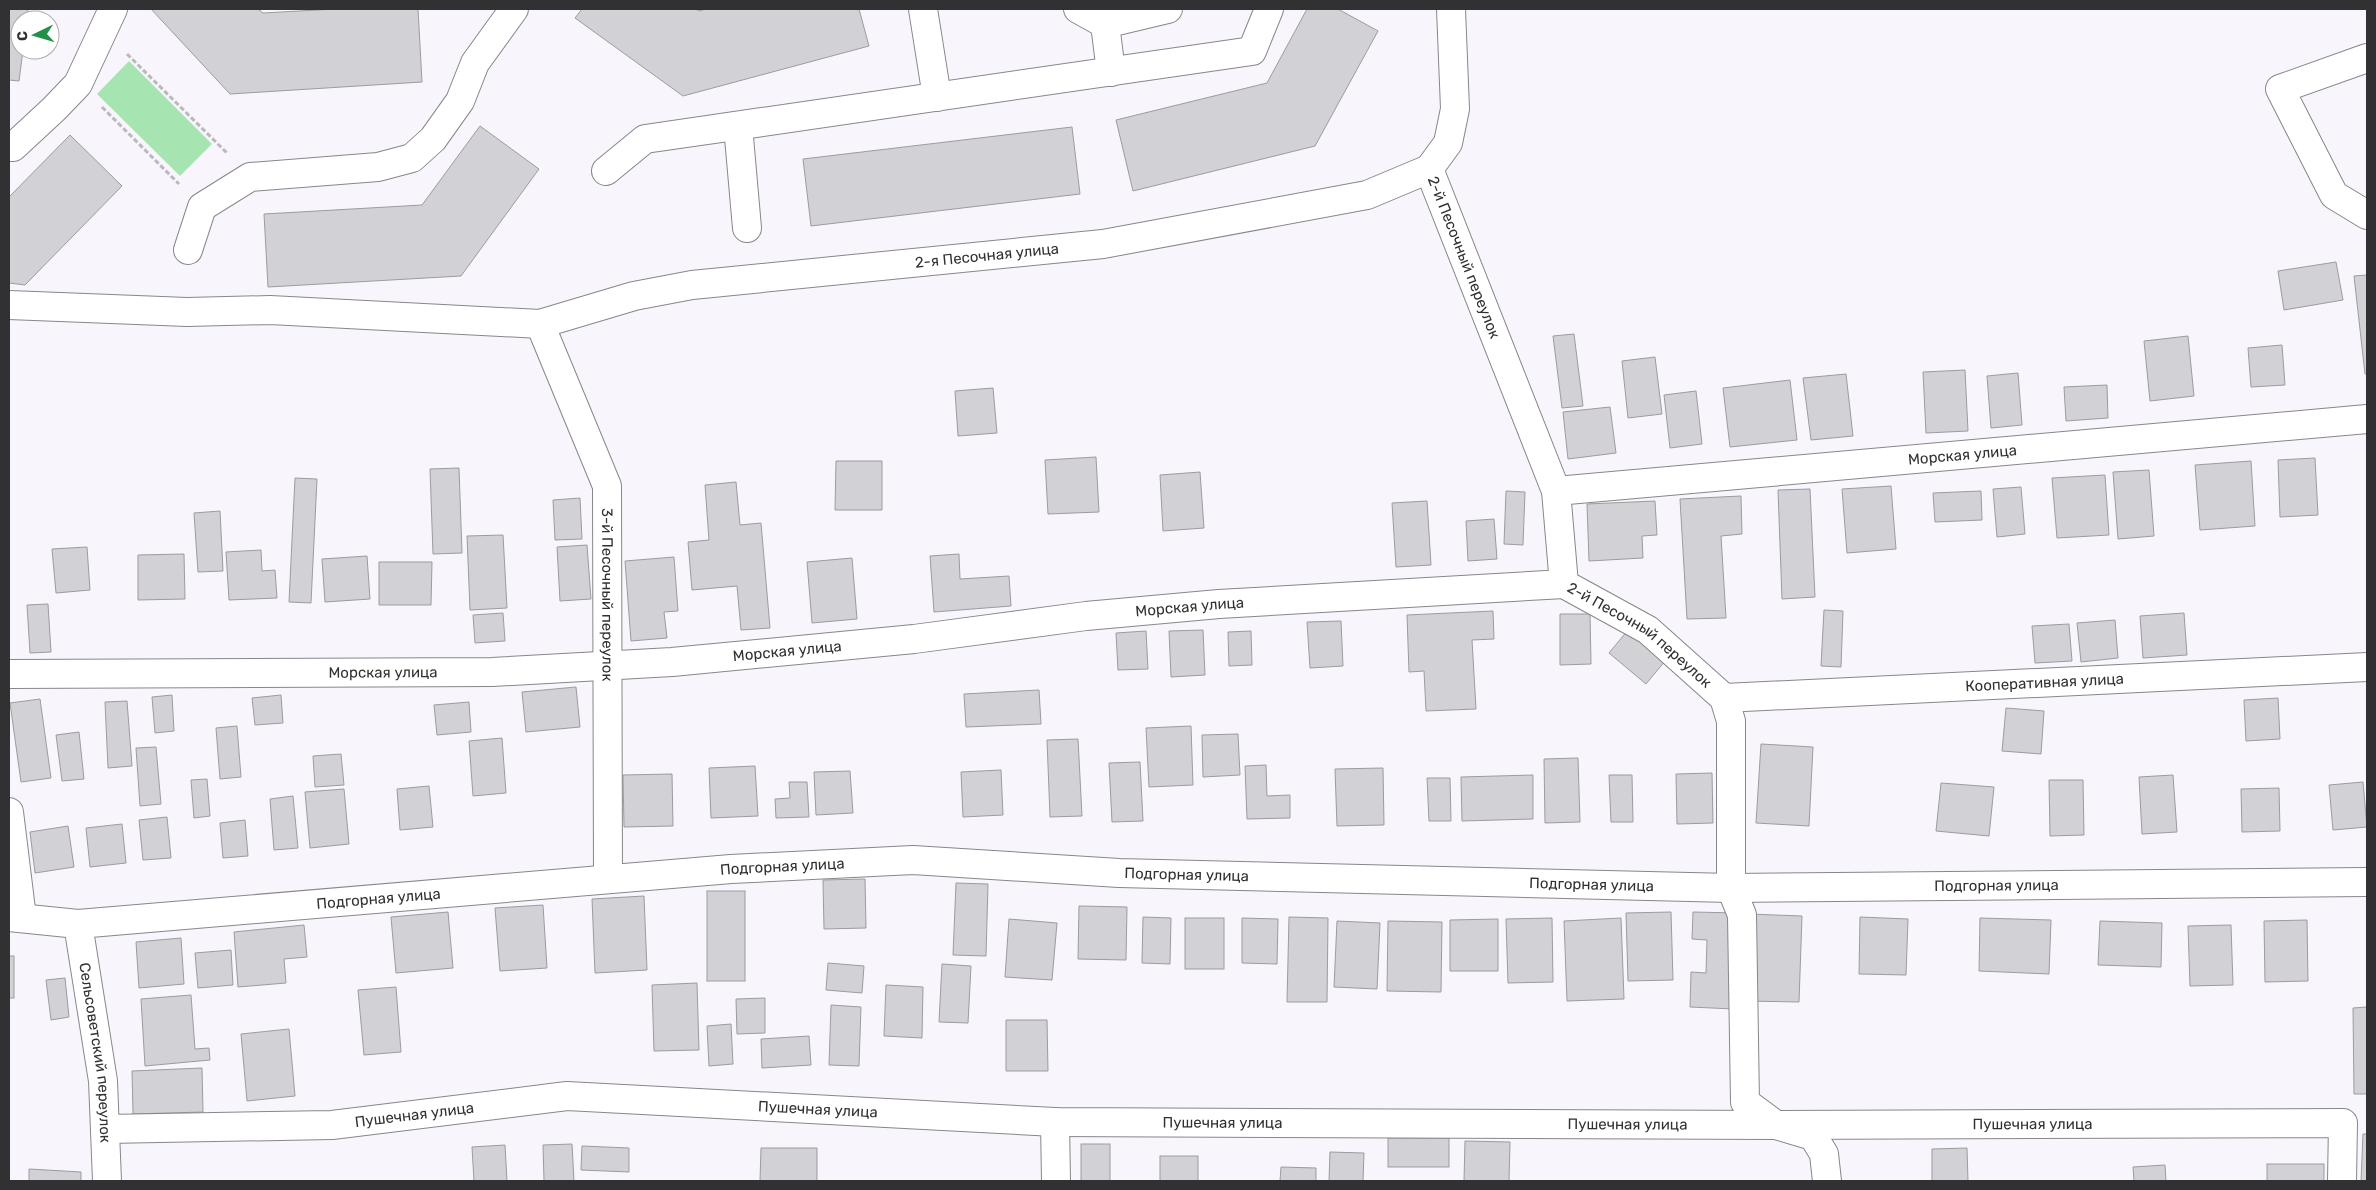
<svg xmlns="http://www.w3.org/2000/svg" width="2376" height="1190" font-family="Rubik,sans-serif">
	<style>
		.green { fill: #a6e4b1 }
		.building { fill: #d2d1d6; stroke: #9c9ba0 }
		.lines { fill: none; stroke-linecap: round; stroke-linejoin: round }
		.minor-casing { stroke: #87868b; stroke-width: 30 }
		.path { stroke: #bbb9be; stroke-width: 3; stroke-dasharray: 5 2.5; stroke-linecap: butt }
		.minor { stroke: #fff; stroke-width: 28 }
		.labels { text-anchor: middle; stroke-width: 4; stroke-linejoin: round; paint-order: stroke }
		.street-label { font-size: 15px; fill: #313133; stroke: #fff }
	</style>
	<rect width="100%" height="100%" fill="#f8f6fc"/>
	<path class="green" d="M129 61 212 144 180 176 97 94Z"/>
	<g class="building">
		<path d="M9 9H28L27 20H20V50H23L19 81 9 80Z"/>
		<path d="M151 9H258L263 13 335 9H418L422 82 230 94Z"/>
		<path d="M582 9H696L699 11 706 9H859L869 46 683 96 575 18Z"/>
		<path d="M1307 9H1338L1378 31 1315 146 1133 191 1116 120 1267 83Z"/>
		<path d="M480 126 539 169 461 276 268 287 264 214 422 205Z"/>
		<path d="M1072 127 1080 194 811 226 803 159Z"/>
		<path d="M70 135 122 186 25 285 9 283V197Z"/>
		<path d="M2336 262 2343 300 2284 310 2278 271Z"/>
		<path d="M2367 275V374H2365L2354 276Z"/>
		<path d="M1574 334 1583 406 1562 408 1553 336Z"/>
		<path d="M2188 336 2194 396 2150 401 2144 341Z"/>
		<path d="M2282 345 2285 385 2251 387 2248 348Z"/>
		<path d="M1655 357 1662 414 1628 418 1622 361Z"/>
		<path d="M1965 370 1968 431 1926 433 1923 372Z"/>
		<path d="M2018 373 2022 425 1991 428 1987 376Z"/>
		<path d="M1846 374 1853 436 1811 440 1803 378Z"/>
		<path d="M1790 380 1797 440 1730 447 1723 388Z"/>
		<path d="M2107 385 2108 418 2066 421 2064 387Z"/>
		<path d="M993 388 997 433 958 436 955 391Z"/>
		<path d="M1696 391 1702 444 1670 448 1664 395Z"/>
		<path d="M1610 407 1616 453 1568 459 1563 412Z"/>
		<path d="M1096 457 1099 512 1048 514 1045 460Z"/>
		<path d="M2315 458 2318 515 2280 517 2278 460Z"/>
		<path d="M836 461H882V510H835Z"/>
		<path d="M2251 461 2255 526 2200 530 2195 465Z"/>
		<path d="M459 468 462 553 433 554 430 469Z"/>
		<path d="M2149 470 2154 536 2118 539 2113 472Z"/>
		<path d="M1200 472 1204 528 1163 531 1160 475Z"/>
		<path d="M2105 475 2109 535 2057 538 2052 478Z"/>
		<path d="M295 478 317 479 311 603 289 602Z"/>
		<path d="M736 482 740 525 761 523 770 628 741 630 737 586 692 590 688 542 709 540 705 485Z"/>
		<path d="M1891 486 1896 549 1847 553 1842 489Z"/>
		<path d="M2021 487 2025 534 1997 537 1993 489Z"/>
		<path d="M1810 489 1815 597 1782 599 1778 490Z"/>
		<path d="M1506 491 1525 492 1523 545 1504 544Z"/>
		<path d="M1981 491 1982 520 1935 522 1933 493Z"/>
		<path d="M1741 496 1742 534 1721 536 1726 618 1687 619 1680 499Z"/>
		<path d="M580 498 582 539 555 540 553 500Z"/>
		<path d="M1427 501 1431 565 1396 567 1392 503Z"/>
		<path d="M1655 501 1657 535 1642 536 1643 558 1589 561 1587 504Z"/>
		<path d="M220 511 223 571 198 572 194 513Z"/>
		<path d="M1494 519 1497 559 1468 561 1466 521Z"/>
		<path d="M503 535 507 608 470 610 467 536Z"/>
		<path d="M587 545 591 599 560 601 557 547Z"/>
		<path d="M87 547 90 590 56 593 52 549Z"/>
		<path d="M261 550 262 571 275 570 277 598 229 600 226 552Z"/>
		<path d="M184 554 185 599 138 600V555Z"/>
		<path d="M959 554 960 579 1009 576 1011 606 934 612 930 556Z"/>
		<path d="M367 556 370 599 325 602 322 559Z"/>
		<path d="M674 557 678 611 664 612 667 638 631 641 625 561Z"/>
		<path d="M852 558 857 619 812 623 807 562Z"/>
		<path d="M379 562H432L431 605H379Z"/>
		<path d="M48 604 51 652 30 653 27 605Z"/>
		<path d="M1824 610 1843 611 1841 667 1821 666Z"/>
		<path d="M1493 611 1494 639 1472 640 1476 709 1426 711 1424 671 1409 672 1407 615Z"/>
		<path d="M503 613 505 641 475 643 473 615Z"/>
		<path d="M2184 613 2187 655 2143 658 2140 616Z"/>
		<path d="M1560 614H1590L1591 664 1560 665Z"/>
		<path d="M2115 620 2118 658 2081 662 2077 623Z"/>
		<path d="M1341 621 1343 666 1310 668 1307 622Z"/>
		<path d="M2069 624 2072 661 2035 663 2032 626Z"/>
		<path d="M1203 630 1205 675 1171 677 1169 631Z"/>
		<path d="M1628 630 1665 661 1646 684 1609 653Z"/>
		<path d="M1146 631 1148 669 1118 670 1116 633Z"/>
		<path d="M1251 631 1252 665 1229 666 1228 632Z"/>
		<path d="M576 687 580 727 526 732 522 692Z"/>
		<path d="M1039 690 1041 724 966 727 964 694Z"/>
		<path d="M172 695 174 731 155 733 152 697Z"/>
		<path d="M281 695 283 723 255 725 252 698Z"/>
		<path d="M2278 698 2280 739 2246 741 2244 700Z"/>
		<path d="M40 699 51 778 21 782 10 703Z"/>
		<path d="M127 701 132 766 108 768 105 702Z"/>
		<path d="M469 702 471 732 437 735 434 705Z"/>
		<path d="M2006 708 2044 711 2041 754 2002 751Z"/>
		<path d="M237 726 241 777 220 779 216 728Z"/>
		<path d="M1191 726 1193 785 1149 787 1146 728Z"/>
		<path d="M79 732 84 779 62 781 56 735Z"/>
		<path d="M1238 734 1240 775 1203 777 1202 735Z"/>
		<path d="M502 738 506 793 473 796 469 741Z"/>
		<path d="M1078 739 1082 816 1050 817 1047 740Z"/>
		<path d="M1761 744 1813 747 1809 826 1756 823Z"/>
		<path d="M156 747 161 804 140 806 136 748Z"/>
		<path d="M341 754 344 785 315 787 313 756Z"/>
		<path d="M1578 758 1580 822 1545 823 1544 759Z"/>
		<path d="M1140 762 1143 821 1112 822 1109 763Z"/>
		<path d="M1266 765 1267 796 1290 795V818L1247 819 1245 766Z"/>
		<path d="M755 766 758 816 711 818 709 768Z"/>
		<path d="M1383 768 1384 825 1337 826 1335 769Z"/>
		<path d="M1001 770 1003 815 963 817 961 772Z"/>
		<path d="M850 771 853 813 816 815 814 772Z"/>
		<path d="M1712 773 1713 823 1677 824 1676 774Z"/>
		<path d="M672 774 673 826 624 827 623 775Z"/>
		<path d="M1533 775V819L1462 821 1461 777Z"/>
		<path d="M1609 775H1632L1633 822H1611Z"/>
		<path d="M2173 775 2177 832 2142 834 2139 777Z"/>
		<path d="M1427 778H1450L1451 821H1429Z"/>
		<path d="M207 779 210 816 194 818 191 780Z"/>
		<path d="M2049 780H2083L2084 835 2050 836Z"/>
		<path d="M789 782H807L809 817 776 818 775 799 790 798Z"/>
		<path d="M2363 782 2367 827 2333 830 2329 785Z"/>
		<path d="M1941 783 1994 787 1989 836 1936 831Z"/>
		<path d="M429 786 433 827 400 830 397 789Z"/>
		<path d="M2279 788 2280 831 2242 832 2241 789Z"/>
		<path d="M344 789 349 844 310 848 305 792Z"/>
		<path d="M293 796 298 848 274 850 270 799Z"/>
		<path d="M167 817 171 858 143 860 139 820Z"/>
		<path d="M245 820 248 856 223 858 220 823Z"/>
		<path d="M122 824 126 863 90 867 86 828Z"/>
		<path d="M68 826 74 867 35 873 30 832Z"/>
		<path d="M865 879 866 928 824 929 823 880Z"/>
		<path d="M956 883 988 884 986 956 953 955Z"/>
		<rect x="707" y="891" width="38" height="90"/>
		<path d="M644 896 647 970 595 973 592 899Z"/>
		<path d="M543 905 547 968 500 971 495 908Z"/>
		<path d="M1079 906 1127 907 1126 960 1078 959Z"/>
		<path d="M448 912 453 968 396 973 391 917Z"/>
		<path d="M1671 912 1673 980 1628 981 1626 913Z"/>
		<path d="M1693 912 1737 913 1734 1009 1690 1007 1691 972 1706 973 1707 940 1692 939Z"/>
		<path d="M1749 914 1802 916 1799 1002 1745 1001Z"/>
		<path d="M1143 917 1171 918 1170 964 1142 963Z"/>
		<path d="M1289 917 1328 918 1327 1002H1287Z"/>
		<path d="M1860 917 1908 919 1906 975 1859 974Z"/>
		<rect x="1185" y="918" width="39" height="51"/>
		<path d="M1242 918 1278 919 1277 964 1242 963Z"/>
		<path d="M1552 918 1553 982 1508 983 1506 919Z"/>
		<path d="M1621 918 1624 999 1567 1001 1564 921Z"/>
		<path d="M1980 918 2051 920 2049 974 1979 971Z"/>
		<path d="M1009 919 1057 923 1052 980 1005 977Z"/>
		<path d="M1498 919V971H1450V920Z"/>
		<path d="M2307 920 2308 981 2265 982 2264 921Z"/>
		<path d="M1337 921 1380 923 1377 989 1334 987Z"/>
		<path d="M1388 921 1442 922 1441 992 1387 991Z"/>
		<path d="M2100 921 2162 923 2161 967 2098 965Z"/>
		<path d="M304 925 307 957 284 959 286 983 238 987 234 932Z"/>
		<path d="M2231 925 2233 985 2190 986 2188 926Z"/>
		<path d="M181 938 184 984 139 988 136 942Z"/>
		<path d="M231 950 233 985 198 988 195 953Z"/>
		<rect x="9" y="956" width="5" height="42"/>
		<path d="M828 963 864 966 862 993 826 990Z"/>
		<path d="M942 964 971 966 968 1023 939 1022Z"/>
		<path d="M65 978 69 1017 51 1020 46 980Z"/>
		<path d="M697 983 699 1050 654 1051 652 985Z"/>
		<path d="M886 985 923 987 922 1038 884 1036Z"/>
		<path d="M396 987 401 1052 364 1055 358 990Z"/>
		<path d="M191 995 195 1049 209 1048 210 1060 145 1066 141 999Z"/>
		<path d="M765 998V1033L737 1034 736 999Z"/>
		<path d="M831 1005 861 1007 859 1066 829 1065Z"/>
		<path d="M2367 1007V1094H2354L2353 1008Z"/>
		<path d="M1006 1020H1047L1048 1071H1006Z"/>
		<path d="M731 1024 733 1064 709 1066 707 1026Z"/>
		<path d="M289 1029 295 1096 247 1101 241 1034Z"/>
		<path d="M809 1036 811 1065 762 1068 761 1039Z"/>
		<path d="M202 1068 203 1112 133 1114 132 1071Z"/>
		<path d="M2363 1134H2367V1181H2361Z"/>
		<rect x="1388" y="1138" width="61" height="29"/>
		<path d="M1465 1141 1510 1142 1509 1181H1464Z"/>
		<path d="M572 1144 574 1181H544L543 1145Z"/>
		<rect x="1081" y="1144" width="29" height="37"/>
		<path d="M505 1145 507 1181H474L472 1147Z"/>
		<path d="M582 1146 629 1148V1172L581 1170Z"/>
		<path d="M761 1148H817V1181H760Z"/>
		<path d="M1967 1148 1968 1181H1932V1149Z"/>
		<path d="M1330 1152 1364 1153 1363 1181H1329Z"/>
		<rect x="1160" y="1156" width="38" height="25"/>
		<rect x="2267" y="1164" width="57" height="17"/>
		<path d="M2165 1165 2166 1181H2134L2133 1167Z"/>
		<path d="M1281 1167 1316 1168V1181H1280Z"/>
		<path d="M29 1169 81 1172V1181H29Z"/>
	</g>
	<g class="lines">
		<defs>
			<g id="minor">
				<path d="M923 9 937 97"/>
				<path d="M1078 9 1105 24 1168 9"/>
				<path id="s1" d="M1451 9 1455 109 1448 143 1429 169 1556 491 1564 584 1648 630 1724 698 1731 721V888L1742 915 1745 1102 1776 1125 1813 1136 1824 1154 1827 1181"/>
				<path d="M1105 24 1111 72"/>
				<path d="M2367 58 2280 89 2334 195 2367 215"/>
				<path d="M738 126 747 228"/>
				<path d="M9 147H13L54 109 78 84 113 9"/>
				<path d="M606 171 645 139 1252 51 1269 9"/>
				<path d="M188 250 202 207 250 177 378 167 412 158 433 139 460 101 475 63 514 9"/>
				<path id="s2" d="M9 305 187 312 270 310 540 324 634 296 692 285 1103 244 1367 195 1429 169"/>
				<path id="s3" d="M540 324 607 486 608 878"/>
				<path id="s4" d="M1556 491 2367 419"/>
				<path id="s5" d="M9 674 492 672 672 662 914 639 1086 616 1219 604 1564 584"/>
				<path id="s6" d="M1724 698 2367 667"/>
				<path d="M9 812 22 918"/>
				<path id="s7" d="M9 917 78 924 731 869 913 860 1119 873 1731 888 2367 882"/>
				<path id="s8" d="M78 924 103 1081 107 1181"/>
				<path d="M1055 1122 1056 1181"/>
				<path id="s9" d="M105 1129 332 1125 567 1096 1055 1122 1776 1125 2343 1123 2342 1181"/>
			</g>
		</defs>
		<use href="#minor" class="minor-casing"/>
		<g class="path">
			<path d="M127 54 227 153"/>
			<path d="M102 107 179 184"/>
		</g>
		<use href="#minor" class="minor"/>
	</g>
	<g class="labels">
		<g class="street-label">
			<text dy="5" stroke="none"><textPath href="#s2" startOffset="985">2-я Песочная улица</textPath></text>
			<text dy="5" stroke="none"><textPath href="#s1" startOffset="262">2-й Песочный переулок</textPath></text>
			<text dy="5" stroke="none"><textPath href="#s4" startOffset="408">Морская улица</textPath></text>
			<text dy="5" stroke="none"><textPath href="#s3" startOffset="284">3-й Песочный переулок</textPath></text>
			<text dy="5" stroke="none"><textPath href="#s5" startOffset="1184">Морская улица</textPath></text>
			<text dy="5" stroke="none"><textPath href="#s1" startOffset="698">2-й Песочный переулок</textPath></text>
			<text dy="5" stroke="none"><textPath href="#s5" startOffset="779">Морская улица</textPath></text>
			<text dy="5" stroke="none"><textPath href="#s5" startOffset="374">Морская улица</textPath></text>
			<text dy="5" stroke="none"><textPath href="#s6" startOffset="321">Кооперативная улица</textPath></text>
			<text dy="5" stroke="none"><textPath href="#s7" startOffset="776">Подгорная улица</textPath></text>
			<text dy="5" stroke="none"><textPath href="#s7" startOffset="1181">Подгорная улица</textPath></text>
			<text dy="5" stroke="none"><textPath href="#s7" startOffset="1586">Подгорная улица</textPath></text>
			<text dy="5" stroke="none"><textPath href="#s7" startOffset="1991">Подгорная улица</textPath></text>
			<text dy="5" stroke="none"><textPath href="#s7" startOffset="371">Подгорная улица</textPath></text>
			<text dy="5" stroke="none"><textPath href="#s8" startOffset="130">Сельсоветский переулок</textPath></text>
			<text dy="5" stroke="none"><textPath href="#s9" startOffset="715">Пушечная улица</textPath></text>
			<text dy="5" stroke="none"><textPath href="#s9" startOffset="310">Пушечная улица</textPath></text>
			<text dy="5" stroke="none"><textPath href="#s9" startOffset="1120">Пушечная улица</textPath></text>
			<text dy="5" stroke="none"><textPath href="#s9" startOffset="1525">Пушечная улица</textPath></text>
			<text dy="5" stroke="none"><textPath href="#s9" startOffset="1930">Пушечная улица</textPath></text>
		</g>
	</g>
	<rect width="2376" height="1190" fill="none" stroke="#313133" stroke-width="20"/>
	<g transform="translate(35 35) rotate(265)"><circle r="24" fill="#ffffff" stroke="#adadad"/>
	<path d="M0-4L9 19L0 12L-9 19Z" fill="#248f46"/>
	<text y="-8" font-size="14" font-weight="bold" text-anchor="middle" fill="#313133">С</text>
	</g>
</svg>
